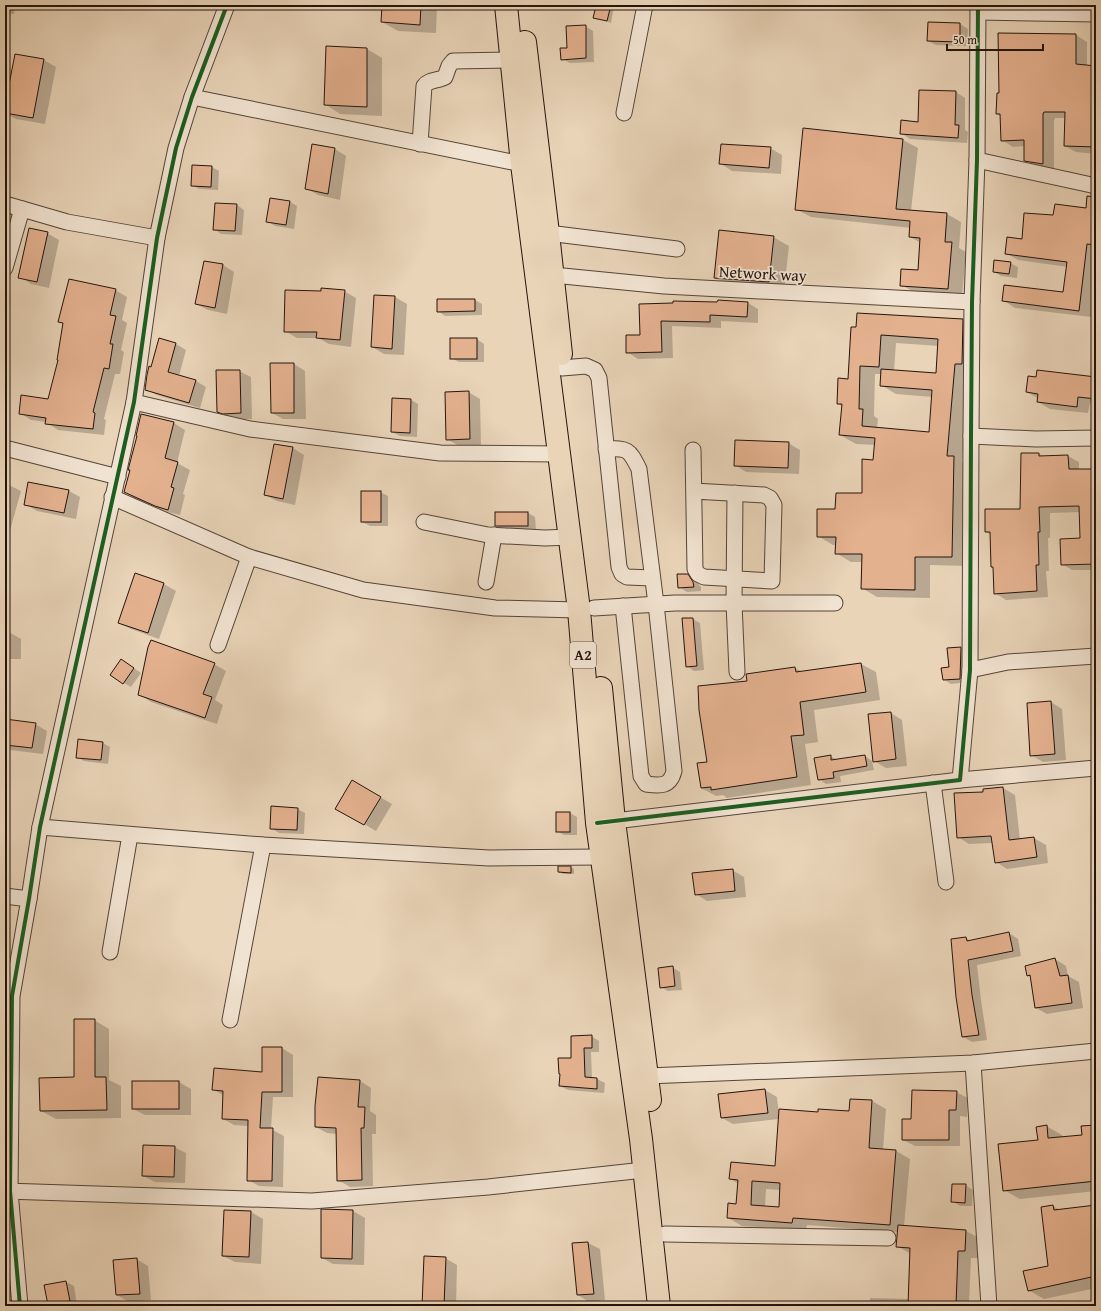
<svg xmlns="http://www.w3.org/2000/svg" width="1101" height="1311" font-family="'Gentium Book Plus',serif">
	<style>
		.shadow { fill: #0003; fill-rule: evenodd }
		.building { fill: #e4b18f; stroke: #24140d; fill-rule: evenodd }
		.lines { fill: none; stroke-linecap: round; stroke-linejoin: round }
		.minor-casing { stroke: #554438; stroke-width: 17 }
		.highway-casing { stroke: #24140d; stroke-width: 24 }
		.minor { stroke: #f1e3d1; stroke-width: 15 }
		.highway { stroke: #e9d4b8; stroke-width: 22 }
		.cycleway-casing { stroke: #f1e3d1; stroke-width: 6 }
		.cycleway { stroke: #1b5e20; stroke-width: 4 }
		.labels { text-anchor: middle; stroke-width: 3.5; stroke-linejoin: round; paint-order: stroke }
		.shield { fill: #f1e3d1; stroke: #625248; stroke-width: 1 }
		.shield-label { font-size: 15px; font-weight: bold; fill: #24140d }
		.street-label { font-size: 16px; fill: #24140d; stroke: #f1e3d1 }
	</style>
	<rect width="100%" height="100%" fill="#e9d4b8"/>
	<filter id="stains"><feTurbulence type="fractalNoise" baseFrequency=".005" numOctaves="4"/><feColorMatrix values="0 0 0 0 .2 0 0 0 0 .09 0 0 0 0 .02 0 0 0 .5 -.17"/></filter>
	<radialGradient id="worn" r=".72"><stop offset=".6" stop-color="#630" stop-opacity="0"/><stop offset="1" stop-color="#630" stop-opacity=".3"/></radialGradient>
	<g class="shadow">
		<path d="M5 5H15L14 14 5 13Z"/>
		<path d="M383 5H437L436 33 398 31 382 22Z"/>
		<path d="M597 5H614L611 23 595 17Z"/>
		<path d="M929 23 960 24 968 29 967 46 936 45 928 41Z"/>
		<path d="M585 26 593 31 594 62 570 63 562 59 568 49Z"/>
		<path d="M999 34 1076 35 1087 42V66L1096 67V154L1076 152 1065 146 1066 118H1055L1054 121V170L1036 167 1025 160V146L1013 147 1002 140 1001 116 997 113 1000 94Z"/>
		<path d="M367 49 382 58V116L340 114 325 104Z"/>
		<path d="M15 55 44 60 56 67 45 124 16 119 5 113Z"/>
		<path d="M956 92 965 98V130L968 132 967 143 910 139 901 133 919 123Z"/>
		<path d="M804 129 903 140 918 148 911 211 947 214 961 222 959 248 966 252 962 297 916 293 901 285 919 271 921 243 910 237 911 228 811 217 796 209Z"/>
		<path d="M770 148 782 155 781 174 732 171 721 164Z"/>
		<path d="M335 149 346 156 340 200 318 195 306 188Z"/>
		<path d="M212 167 219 171 218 190 199 189 192 185Z"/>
		<path d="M1096 198V280L1091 317 1015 308 1003 300 1064 293 1068 267 1018 260 1006 253 1054 217 1087 209Z"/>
		<path d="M290 202 297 206 294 229 275 226 267 221Z"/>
		<path d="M237 205 244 210 242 235 221 234 214 229Z"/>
		<path d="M5 218 21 226 5 271Z"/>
		<path d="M47 233 59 240 49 288 31 284 20 277Z"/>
		<path d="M773 237 789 246 784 291 731 287 715 278Z"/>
		<path d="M204 262 223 265 234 272 227 314 208 310 196 304Z"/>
		<path d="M1010 263 1018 267 1017 278 1001 276 994 272Z"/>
		<path d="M115 290 127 297 122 320 127 323 121 350 124 352 120 374H115L104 419 106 420 104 435 58 430 46 422 31 420 20 413 49 400 59 360 64 324 60 322Z"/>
		<path d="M344 291 356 298 351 347 329 344 318 338H297L285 331 322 292Z"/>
		<path d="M375 296 395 297 407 304 404 355 384 354 372 347Z"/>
		<path d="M475 300 482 304V315L445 316 438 311Z"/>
		<path d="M748 303 758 309V323L721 321V328L672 326 673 358 638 359 627 352 641 336 640 305Z"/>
		<path d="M963 320 978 329 970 372 962 462 968 466 967 566 930 565V598L877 597 862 588 863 562H851L836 553V545H833L818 536 836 510 863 494 874 461 875 445 856 444 840 435 842 406 838 404 849 380 852 328ZM896 343 939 346 937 374 894 371ZM875 374H882L881 385 896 394 933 397 930 433 877 428 878 419 874 416Z"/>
		<path d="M477 339 484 344V362H459L451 358Z"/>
		<path d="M176 344 186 350 179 376 196 381 206 387 200 408 157 395 146 389 152 368Z"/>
		<path d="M294 364 305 371 306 419H283L272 413Z"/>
		<path d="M239 371 251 377 252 419 236 420 230 418 218 412Z"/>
		<path d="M1096 378V404L1090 403 1088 413 1050 409 1038 402 1039 399 1027 392Z"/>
		<path d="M468 392 480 399 481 446H459L447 439Z"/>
		<path d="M411 400 418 404 417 437 400 436 392 432Z"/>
		<path d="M174 423 185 430 177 463 190 470 183 494 185 495 180 515 168 512 136 499 125 492Z"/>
		<path d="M788 443 800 450 799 474 746 472 735 465Z"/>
		<path d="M293 448 304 455 295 505 277 501 265 495Z"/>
		<path d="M1039 454 1043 456H1068L1079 462V470H1096V570H1072L1062 564 1081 539V512L1050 513V538H1048L1049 571H1046L1048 597 1006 600 995 593 991 534 986 532 1021 510Z"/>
		<path d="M5 483 21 491 7 541 5 540Z"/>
		<path d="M69 491 80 497 76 519 37 511 25 504Z"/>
		<path d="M380 492 388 496V526H370L362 522Z"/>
		<path d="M528 513 535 517 536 530H504L496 526Z"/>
		<path d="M135 574 164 584 176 591 159 639 131 629 119 623Z"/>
		<path d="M687 575 695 580 701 587V591L687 592 679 587Z"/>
		<path d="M693 619 700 623 704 670 694 671 687 666Z"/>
		<path d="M5 632H9L21 639V659H5Z"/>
		<path d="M961 648 968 653V682L951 684 943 679Z"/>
		<path d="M214 664 226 671 215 700 223 705 217 724 151 702 140 695Z"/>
		<path d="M861 664 876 672 880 700 814 710 818 742 805 744 811 785 727 798 723 795 716 796 701 788 708 763 748 682 795 668 802 672Z"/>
		<path d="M129 665 141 673 131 687 124 683Z"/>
		<path d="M1051 702 1062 709 1066 760 1043 762 1031 755Z"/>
		<path d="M891 713 902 720 907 766 886 768 874 761Z"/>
		<path d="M5 720 35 724 47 731 43 754 10 750 5 747Z"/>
		<path d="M103 743 110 747 108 764 84 761 77 757Z"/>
		<path d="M830 756 837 760 865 756 872 761 874 770 840 776 841 782 826 784 819 779Z"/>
		<path d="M352 781 392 804 376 831 337 808Z"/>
		<path d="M1003 788 1015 795 1020 840 1034 838 1046 845 1048 863 1007 869 996 862 993 843 969 844 958 837 984 793Z"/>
		<path d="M297 809 305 813 304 834 279 833 271 828Z"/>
		<path d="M570 813 577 817V835H564L557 831Z"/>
		<path d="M5 855 8 857V881H5Z"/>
		<path d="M571 867 574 869V874H563L559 872Z"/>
		<path d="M732 870 744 877 746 897 707 901 696 894Z"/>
		<path d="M1009 933 1018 939 1021 956 977 965 981 1000 987 1040 972 1042 963 1037 966 938 971 941Z"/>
		<path d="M1055 959 1066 966 1068 976 1079 982 1083 1008 1047 1014 1036 1008 1031 977 1028 975Z"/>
		<path d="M672 967 680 972 682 990 668 991 661 987Z"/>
		<path d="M1091 968H1096V999L1092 997Z"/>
		<path d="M94 1020 109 1029V1080L121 1086V1118L56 1119 41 1111 75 1078Z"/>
		<path d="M591 1036 599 1041V1052H591L592 1079H597L605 1083 604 1093 568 1090 560 1086 572 1059Z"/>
		<path d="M282 1048 293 1055V1097H273L271 1129 284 1136 283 1187 259 1186 248 1180V1126L234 1125 223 1119 224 1096 213 1089 263 1073Z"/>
		<path d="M360 1081 371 1088 370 1111 376 1115V1134H372L373 1186 350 1187 338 1180 337 1134 327 1133 316 1127Z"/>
		<path d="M133 1082H179L191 1089V1115H145L133 1109Z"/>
		<path d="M765 1090 777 1097 779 1115 850 1112 872 1101 886 1109 883 1150 896 1151 910 1159 904 1226 966 1231 979 1238 978 1258H971L969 1303 974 1306H870V1298L909 1299 911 1254 897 1246 898 1232 807 1225 806 1230 742 1226 728 1218 737 1205 739 1184 730 1179 776 1167 779 1119 733 1124 722 1118ZM766 1189 781 1190 780 1208 765 1207Z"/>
		<path d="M956 1092 968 1098 967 1117 960 1116V1146H915L903 1140 912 1120Z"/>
		<path d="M1046 1126 1062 1135V1138L1084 1136 1096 1126V1191L1020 1199 1004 1190 1039 1141Z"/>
		<path d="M174 1147 186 1153 185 1183 155 1182 143 1176Z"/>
		<path d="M965 1185 973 1190 972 1206H960L952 1201Z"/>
		<path d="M1053 1206 1060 1210 1096 1206V1288L1044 1299 1028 1290 1050 1267Z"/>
		<path d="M225 1211 251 1212 263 1219 261 1264 235 1262 223 1256Z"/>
		<path d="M353 1211 365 1218 364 1265 333 1264 322 1258Z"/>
		<path d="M588 1243 600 1249 605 1300 589 1302 578 1295Z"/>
		<path d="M445 1258 457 1265 456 1306H423Z"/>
		<path d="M136 1259 148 1266 151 1300 129 1302 117 1295Z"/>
		<path d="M66 1282 74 1286 77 1305 52 1306 49 1305Z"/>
		<path d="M5 1298 6 1299V1306H5Z"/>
	</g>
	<g class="building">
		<path d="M382 5H421L420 25 381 22Z"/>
		<path d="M596 6 610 9 607 21 593 18Z"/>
		<path d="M928 22 960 23V42L927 41Z"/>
		<path d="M586 25V58L561 60 560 48H567L566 26Z"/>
		<path d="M998 33 1076 34V64L1096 66 1094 128H1096V147L1064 146 1065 112H1044L1043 114V164L1024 161V140L1001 141 1000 114H996L997 93H999Z"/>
		<path d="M326 46 367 48V107L324 105Z"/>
		<path d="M15 54 44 59 33 118 5 113V105Z"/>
		<path d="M919 90 956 91 955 125H959L958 138 900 134 901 120 918 122Z"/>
		<path d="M803 128 903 139 896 209 947 213 945 242H952L948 289 900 286 901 269 918 270 920 238 909 237 910 221 795 210Z"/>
		<path d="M312 144 335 148 328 194 305 189Z"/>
		<path d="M721 144 771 147 769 168 719 164Z"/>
		<path d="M192 165 212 166 211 187 191 186Z"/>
		<path d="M1087 196 1096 197V245L1087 244 1079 311 1002 301 1004 285 1063 292 1067 262 1005 254 1007 237 1022 239 1024 213 1053 215 1055 204 1086 208Z"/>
		<path d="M270 198 290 201 286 225 266 222Z"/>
		<path d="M215 203 237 204 235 231 213 230Z"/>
		<path d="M29 228 48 232 37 282 18 278Z"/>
		<path d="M719 230 774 236 769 282 714 278Z"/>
		<path d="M994 260 1011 262 1009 274 993 272Z"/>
		<path d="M204 261 223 264 215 308 195 304Z"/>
		<path d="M69 279 116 289 110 315 116 316 110 344H113L109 369 104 368 93 412 95 413 93 429 45 424 46 418 19 414 21 395 48 399 58 360H57L63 323 58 322Z"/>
		<path d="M321 288 345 290 340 340 316 338 317 332H284L285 290 321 291Z"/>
		<path d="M374 295 395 296 392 349 371 347Z"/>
		<path d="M437 299H475V311L437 312Z"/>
		<path d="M718 300 748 302 747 317 710 315V322L661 321 662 352 626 353V335H640L639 304 673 303V301L717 302Z"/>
		<path d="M857 313 963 319 962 364H955L947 456H954L952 557H915V590L861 589 862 554H835L836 537H817V509H835L836 493H862V459L873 460 875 438 839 435 842 404H837L838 378 848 379 851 327H856ZM881 335 938 339 936 373 881 369 880 386 932 390 929 432 862 426 863 409H859L860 366 879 367Z"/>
		<path d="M159 338 176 343 168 372 196 380 189 403 145 390 147 375 149 366 151 367Z"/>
		<rect x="450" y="338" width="27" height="21"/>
		<path d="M270 363H294V413H271Z"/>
		<path d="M216 370H240L241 413 223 414 217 412Z"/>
		<path d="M1037 370 1096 377V399L1078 397 1077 407 1037 402 1038 394 1026 392 1028 376 1036 377Z"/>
		<path d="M469 391 470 439 446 440 445 392Z"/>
		<path d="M392 398 411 399 410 433 391 432Z"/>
		<path d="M141 414 174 422 165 458 178 462 171 487 174 488 168 510 155 506 124 492 130 470H128L137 436H136Z"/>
		<path d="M735 440 789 442 788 468 734 466Z"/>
		<path d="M274 444 293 447 283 499 264 495Z"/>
		<path d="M1021 453H1039V456L1068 455 1069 469H1096L1095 564 1061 565 1060 539 1080 538 1079 506 1039 507 1040 532H1038L1039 565H1036L1037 591 994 594 993 567H991L990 532H985V509H1020Z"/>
		<path d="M28 482 69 490 64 513 24 505Z"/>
		<rect x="361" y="491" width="20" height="31"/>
		<rect x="495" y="512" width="33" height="14"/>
		<path d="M135 573 164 583 148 633 118 623Z"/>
		<path d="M677 574H688L693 582 694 587 678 588Z"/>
		<path d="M682 618H693L697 666 686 667Z"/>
		<path d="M151 640 215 663 203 694 212 697 205 718 138 695 148 647Z"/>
		<path d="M961 647 960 679 943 680 941 668 949 667 947 648Z"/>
		<path d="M121 659 134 668 123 684 110 675Z"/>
		<path d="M861 663 866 692 800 702 804 735 791 736 797 777 711 790V787L701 788 697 763 707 762 699 710 698 686 747 681 746 674 795 667 796 672Z"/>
		<path d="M1051 701 1055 754 1030 756 1027 703Z"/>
		<path d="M891 712 896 759 873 762 868 714Z"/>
		<path d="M5 719 36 723 32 748 5 745Z"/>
		<path d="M78 739 103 742 101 760 76 758Z"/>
		<path d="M831 755V760L865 755 867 766 833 772 834 778 818 780 814 758Z"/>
		<path d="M352 780 381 797 364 825 335 809Z"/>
		<path d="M1003 787 1009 840 1034 837 1037 857 995 863 991 836 957 838 954 793 983 792V789Z"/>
		<path d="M271 806 298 808 297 830 270 829Z"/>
		<rect x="556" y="812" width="14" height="20"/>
		<path d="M558 866H571V873L558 872Z"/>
		<path d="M733 869 735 891 695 895 692 873Z"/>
		<path d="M1009 932 1013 951 968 960 972 995 979 1035 962 1037 956 997 951 939 966 937 967 941Z"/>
		<path d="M1055 958 1060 976 1068 975 1072 1003 1035 1008 1030 975 1027 976 1025 966Z"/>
		<path d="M673 966 675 986 660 988 658 968Z"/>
		<path d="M74 1019H95V1077H106L107 1110 40 1111 39 1078 74 1077Z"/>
		<path d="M592 1035V1048H584L585 1077 597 1078V1089L559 1086 560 1074H559L558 1058H571V1036Z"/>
		<path d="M262 1047H282V1092H262L260 1128H273L272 1181H247L248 1120 222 1119 223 1091 212 1090 214 1068 262 1072Z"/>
		<path d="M318 1077 360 1080 358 1107H365L364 1128H361L362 1180 337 1181 336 1128 315 1127V1106Z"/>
		<rect x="132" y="1081" width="47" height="28"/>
		<path d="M765 1089 768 1113 721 1118 718 1094Z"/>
		<path d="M912 1090 957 1091 956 1110H949V1140H902V1119H911Z"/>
		<path d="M850 1099 872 1100 869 1148 896 1150 890 1225 793 1218 792 1223 727 1218 728 1203 736 1204 738 1180 729 1179 731 1162 775 1166 779 1109 818 1112V1109L849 1111ZM752 1181 780 1183 779 1207 751 1205Z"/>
		<path d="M1047 1125 1048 1138 1082 1135 1081 1126 1096 1125V1181L1003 1191 998 1144 1038 1140 1036 1127Z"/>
		<path d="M143 1145 175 1146 174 1177 142 1176Z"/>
		<path d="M952 1184H966L965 1203 951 1202Z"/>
		<path d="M1053 1205 1054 1210 1096 1205V1276L1028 1291 1023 1271 1048 1266 1041 1207Z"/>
		<path d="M321 1209 353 1210 352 1259 321 1258Z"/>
		<path d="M224 1210 251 1211 249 1257 222 1256Z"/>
		<path d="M898 1225 966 1230 965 1251H958L956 1306H908L910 1248 896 1247Z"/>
		<path d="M588 1242 594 1294 577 1295 572 1243Z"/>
		<path d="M424 1256 446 1257 444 1306H422Z"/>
		<path d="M137 1258 140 1294 116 1295 113 1260Z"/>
		<path d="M66 1281 70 1301 48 1305 44 1285Z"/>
	</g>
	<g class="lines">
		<defs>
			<g id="minor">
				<path d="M979 12 1096 14"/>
				<path d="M192 97 522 164"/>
				<path d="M624 113 645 5"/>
				<path d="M420 144 424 86C429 79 438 81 445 77L449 66 453 61 512 60"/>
				<path d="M977 160 1096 186"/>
				<path d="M5 204 67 222 157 238"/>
				<path d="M548 233 677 249"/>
				<path d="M5 268 22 209"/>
				<path d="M553 275 664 286 972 302"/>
				<path d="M562 368 586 366 595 370 599 378 619 567 622 574 627 577 652 578"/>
				<path d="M134 402 250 429 440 453 559 454"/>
				<path d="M971 436 1036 439 1096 438"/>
				<path d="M5 448 118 477"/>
				<path d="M606 449C628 448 629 449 639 469L656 604 674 771C670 787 660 786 646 784L641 776 623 606"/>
				<path d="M693 450 695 569 698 574 704 577 772 581 774 505 770 498 764 495 694 491"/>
				<path d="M735 493 734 603 737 672"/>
				<path d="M112 497 249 557 363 590 495 608 579 610"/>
				<path d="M424 522 488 535 545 538 571 537"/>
				<path d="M486 582 494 535"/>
				<path d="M594 608 675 603H835"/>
				<path d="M218 645 249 557"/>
				<path d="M970 670 1008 662 1096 656"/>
				<path d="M960 780 1096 768"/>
				<path d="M933 783 946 882"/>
				<path d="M606 822 960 780 970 670 971 436 972 302 977 160 978 5"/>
				<path d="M40 827 263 845 489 858 602 857"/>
				<path d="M5 896 29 899"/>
				<path d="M110 952 130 835"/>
				<path d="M230 1020 263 845"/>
				<path d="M973 1063 989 1306"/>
				<path d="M647 1076 973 1063 1096 1051"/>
				<path d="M5 1191 312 1201 488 1187 644 1170"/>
				<path d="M665 1234 888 1238"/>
				<path d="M20 1306 10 1191 12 996 29 899 40 827 134 402 157 238 176 148 192 97 227 5"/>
			</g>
			<g id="highway">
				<path d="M506 5 522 164 579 610 597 823 641 1139 659 1306"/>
				<path d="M525 42 548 233 561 354"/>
				<path d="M601 688 614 821 650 1100"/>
			</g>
		</defs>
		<use href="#minor" class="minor-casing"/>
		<use href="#highway" class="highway-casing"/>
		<use href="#minor" class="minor"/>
		<use href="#highway" class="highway"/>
		<defs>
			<g id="cycleway">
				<path d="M597 823 960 780 970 670 971 436 972 302 977 160 978 5"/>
				<path d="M20 1306 10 1191 12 996 29 899 40 827 134 402 157 238 176 148 192 97 227 5"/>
			</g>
		</defs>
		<use href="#cycleway" class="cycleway-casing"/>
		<use href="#cycleway" class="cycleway"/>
	</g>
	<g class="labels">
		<rect class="shield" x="570" y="642" width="26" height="26" rx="3"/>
		<g class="shield-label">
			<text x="583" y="660">A2</text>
		</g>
		<g class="street-label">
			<text transform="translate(763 273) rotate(3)" y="6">Network way</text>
		</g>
	</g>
	<rect width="1101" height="1311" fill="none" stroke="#e9d4b8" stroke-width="20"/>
	<rect x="6" y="6" width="1089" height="1299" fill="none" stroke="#24140d" stroke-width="2"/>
	<rect x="10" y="10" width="1081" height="1291" fill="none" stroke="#24140d"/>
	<path d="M947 44v6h96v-6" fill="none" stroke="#24140d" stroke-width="2"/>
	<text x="953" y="44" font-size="12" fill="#24140d" stroke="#f1e3d1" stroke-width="3" paint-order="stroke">50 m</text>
	<rect width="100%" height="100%" filter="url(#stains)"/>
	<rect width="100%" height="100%" fill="url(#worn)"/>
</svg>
